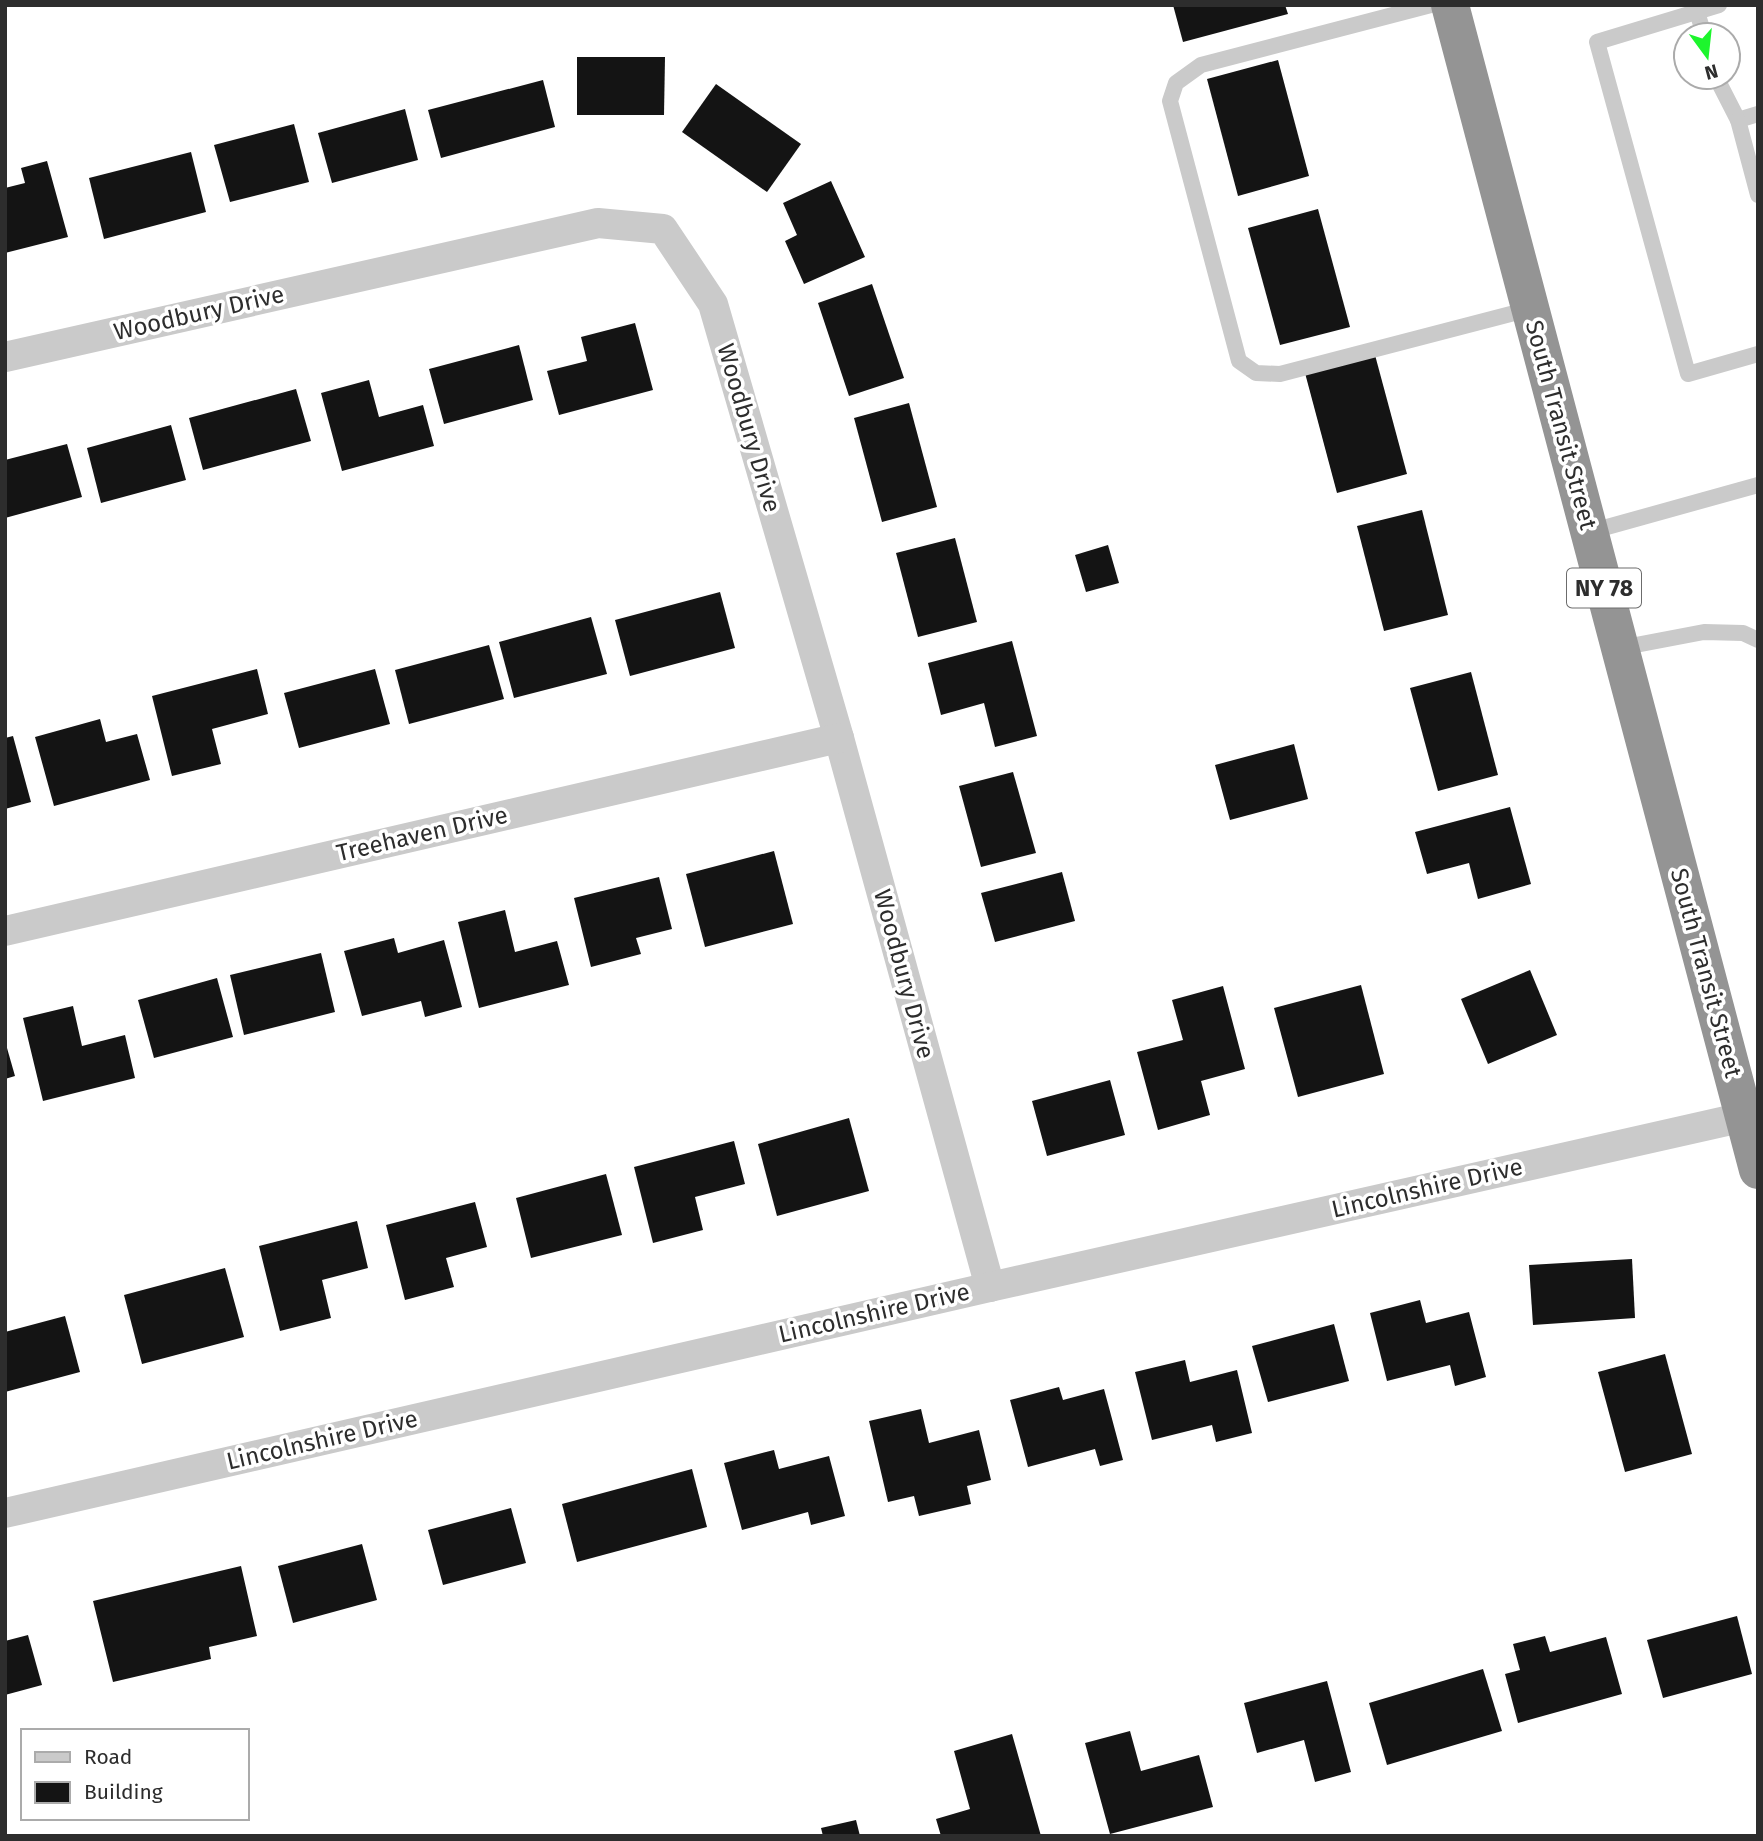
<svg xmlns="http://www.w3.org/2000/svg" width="1763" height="1841" font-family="'Fira Sans',sans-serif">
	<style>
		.building { fill: #141414 }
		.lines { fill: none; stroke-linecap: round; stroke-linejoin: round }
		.lane { stroke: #cacaca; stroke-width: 16 }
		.street { stroke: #cacaca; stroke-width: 30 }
		.highway { stroke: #949494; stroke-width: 38 }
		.labels { text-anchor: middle; stroke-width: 7; stroke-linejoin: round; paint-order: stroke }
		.shield { fill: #fff; stroke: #6c6c6c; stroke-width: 2 }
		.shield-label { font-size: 23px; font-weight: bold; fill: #2d2d2d }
		.street-label { font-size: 24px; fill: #2d2d2d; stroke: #fff }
	</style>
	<rect width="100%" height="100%" fill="#fff"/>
	<g class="building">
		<path d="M1173 5H1285L1288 14 1183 42Z"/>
		<path d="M577 57H665L664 115H577Z"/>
		<path d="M1278 60 1309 176 1238 196 1207 79Z"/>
		<path d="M543 80 555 127 441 158 428 110Z"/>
		<path d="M716 84 801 144 767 192 682 132Z"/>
		<path d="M405 109 418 160 332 183 318 133Z"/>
		<path d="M294 124 309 182 230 202 214 145Z"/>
		<path d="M191 152 206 212 104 239 89 178Z"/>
		<path d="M47 161 68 237 5 253V188L25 183 21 168Z"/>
		<path d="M831 181 865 257 804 284 785 241 797 235 783 203Z"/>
		<path d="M1318 209 1350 327 1280 345 1248 228Z"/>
		<path d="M872 284 904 378 849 396 818 303Z"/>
		<path d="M635 323 653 390 559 415 547 371 587 361 581 337Z"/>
		<path d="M519 345 533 400 444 424 429 369Z"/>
		<path d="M1375 355 1407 474 1337 493 1305 373Z"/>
		<path d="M369 380 379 417 423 405 434 446 342 471 321 393Z"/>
		<path d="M296 389 311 441 203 470 189 418Z"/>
		<path d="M909 403 937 507 882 522 854 418Z"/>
		<path d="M171 425 186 480 101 503 87 448Z"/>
		<path d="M67 444 82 497 5 518V460Z"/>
		<path d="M1422 510 1448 615 1384 631 1357 526Z"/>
		<path d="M955 538 977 622 918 637 896 553Z"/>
		<path d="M1108 545 1119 583 1086 592 1075 555Z"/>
		<path d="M720 592 735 648 630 676 615 620Z"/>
		<path d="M591 617 607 674 514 698 499 642Z"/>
		<path d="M1012 641 1037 736 995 747 984 703 941 715 928 663Z"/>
		<path d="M489 645 504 699 409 724 395 670Z"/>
		<path d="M257 669 268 714 212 729 221 764 172 776 152 696Z"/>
		<path d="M375 669 390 724 299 748 284 693Z"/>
		<path d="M1471 672 1498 775 1438 791 1410 688Z"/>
		<path d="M100 719 106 742 137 734 150 780 54 806 35 737Z"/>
		<path d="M13 736 31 802 5 809V738Z"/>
		<path d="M1294 744 1308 799 1230 820 1215 765Z"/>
		<path d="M1013 772 1036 853 981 867 959 786Z"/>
		<path d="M1510 807 1531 884 1478 899 1469 863 1427 874 1415 832Z"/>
		<path d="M774 851 793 924 705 947 686 874Z"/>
		<path d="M1062 872 1075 921 995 942 981 893Z"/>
		<path d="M659 877 672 929 636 938 641 954 591 967 574 898Z"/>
		<path d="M505 910 515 952 557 941 569 985 479 1008 458 922Z"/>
		<path d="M394 938 398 953 444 940 462 1007 425 1017 421 1001 362 1016 344 951Z"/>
		<path d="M321 953 335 1012 244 1035 230 975Z"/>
		<path d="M1530 970 1557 1035 1488 1064 1461 999Z"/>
		<path d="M217 978 233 1037 154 1058 138 1000Z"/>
		<path d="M1361 985 1384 1074 1298 1097 1274 1008Z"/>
		<path d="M1223 986 1245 1069 1201 1081 1210 1115 1158 1130 1137 1052 1183 1040 1172 1000Z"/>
		<path d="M73 1006 82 1046 125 1035 135 1078 43 1101 23 1018Z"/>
		<path d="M5 1041 15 1076 5 1079Z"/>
		<path d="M1110 1080 1125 1135 1047 1156 1032 1101Z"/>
		<path d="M849 1118 869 1191 777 1216 758 1144Z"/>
		<path d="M734 1141 745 1184 695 1197 703 1230 653 1243 634 1167Z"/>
		<path d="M606 1174 622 1235 531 1258 516 1198Z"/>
		<path d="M475 1202 487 1247 446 1258 454 1287 405 1300 386 1225Z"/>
		<path d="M357 1221 368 1268 322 1280 331 1318 280 1331 259 1246Z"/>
		<path d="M1632 1259 1635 1318 1533 1325 1529 1265Z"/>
		<path d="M225 1268 244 1337 142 1364 124 1295Z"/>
		<path d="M1420 1300 1426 1323 1469 1312 1486 1377 1455 1386 1450 1365 1387 1381 1370 1313Z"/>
		<path d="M65 1316 80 1372 5 1392V1332Z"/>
		<path d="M1334 1324 1349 1381 1268 1402 1252 1346Z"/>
		<path d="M1665 1354 1692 1454 1625 1472 1598 1372Z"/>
		<path d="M1185 1360 1190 1382 1237 1370 1252 1433 1216 1442 1212 1425 1152 1440 1135 1372Z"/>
		<path d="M1059 1387 1063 1400 1104 1389 1123 1460 1100 1466 1095 1449 1028 1467 1010 1400Z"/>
		<path d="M921 1409 929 1443 979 1430 991 1480 967 1486 971 1504 919 1516 914 1496 888 1502 869 1421Z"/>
		<path d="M774 1450 779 1469 829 1456 845 1516 811 1525 808 1512 742 1530 724 1463Z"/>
		<path d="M692 1469 707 1527 577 1562 562 1504Z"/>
		<path d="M511 1508 526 1563 443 1585 428 1530Z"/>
		<path d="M362 1544 377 1600 293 1623 278 1566Z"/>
		<path d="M241 1566 257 1636 209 1647 211 1659 113 1682 93 1601Z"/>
		<path d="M1737 1616 1752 1674 1663 1698 1647 1640Z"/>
		<path d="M28 1635 42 1685 5 1695V1641Z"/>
		<path d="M1545 1636 1550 1652 1606 1637 1622 1694 1518 1723 1505 1674 1520 1670 1513 1644Z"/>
		<path d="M1483 1669 1502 1731 1387 1765 1369 1703Z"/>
		<path d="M1327 1681 1351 1772 1315 1782 1304 1740 1257 1753 1244 1703Z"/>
		<path d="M1130 1731 1141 1771 1199 1755 1213 1807 1110 1834 1085 1743Z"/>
		<path d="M1012 1734 1041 1836H941L936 1819 970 1809 954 1751Z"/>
		<path d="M856 1820 860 1836H823L821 1828Z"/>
	</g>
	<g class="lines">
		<g class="lane">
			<path d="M1431 5 1201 65 1176 83 1170 101 1239 361 1256 373 1280 374 1530 309"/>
			<path d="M1695 5 1704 35"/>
			<path d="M1719 5 1597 42 1688 374 1758 354"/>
			<path d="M1716 77 1738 120 1758 114"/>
			<path d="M1738 120 1758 195"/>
			<path d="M1589 532 1758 485"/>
			<path d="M1620 648 1704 632 1743 633 1758 640"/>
		</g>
		<g class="street">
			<path d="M5 357 598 223 663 229 713 304 839 738 990 1287"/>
			<path d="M5 931 839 738"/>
			<path d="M5 1513 990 1287 1744 1117"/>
		</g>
		<path class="highway" d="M1450 5 1758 1170"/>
	</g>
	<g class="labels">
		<rect class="shield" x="1567" y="568.5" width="74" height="39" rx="5"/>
		<g class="shield-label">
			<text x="1604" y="596">NY 78</text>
		</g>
		<g class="street-label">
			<text transform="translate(199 313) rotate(-13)" y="8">Woodbury Drive</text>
			<text transform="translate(1561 425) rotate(75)" y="8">South Transit Street</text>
			<text transform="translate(749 428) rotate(74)" y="8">Woodbury Drive</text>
			<text transform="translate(422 834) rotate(-13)" y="8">Treehaven Drive</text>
			<text transform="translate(1706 973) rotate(75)" y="8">South Transit Street</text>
			<text transform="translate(904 974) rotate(75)" y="8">Woodbury Drive</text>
			<text transform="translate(1427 1188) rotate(-13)" y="8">Lincolnshire Drive</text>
			<text transform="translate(874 1313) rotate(-13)" y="8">Lincolnshire Drive</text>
			<text transform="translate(322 1440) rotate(-13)" y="8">Lincolnshire Drive</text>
		</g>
	</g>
	<rect width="1763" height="1841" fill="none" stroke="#2d2d2d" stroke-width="14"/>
	<rect x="21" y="1729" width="228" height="91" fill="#ffffff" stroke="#ababab" stroke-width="2"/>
	<rect x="35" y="1752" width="35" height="10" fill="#cacaca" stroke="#ababab" stroke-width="2"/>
	<text x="84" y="1764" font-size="21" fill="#2d2d2d">Road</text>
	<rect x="35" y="1782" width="35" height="21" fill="#141414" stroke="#ababab" stroke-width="2"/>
	<text x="84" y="1799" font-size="21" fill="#2d2d2d">Building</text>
	<g transform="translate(1707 56) rotate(165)"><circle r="33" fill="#ffffff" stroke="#ababab" stroke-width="2"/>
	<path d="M0-5L12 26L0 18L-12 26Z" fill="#1df52d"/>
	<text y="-10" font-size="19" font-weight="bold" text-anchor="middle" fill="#2d2d2d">N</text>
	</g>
</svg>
